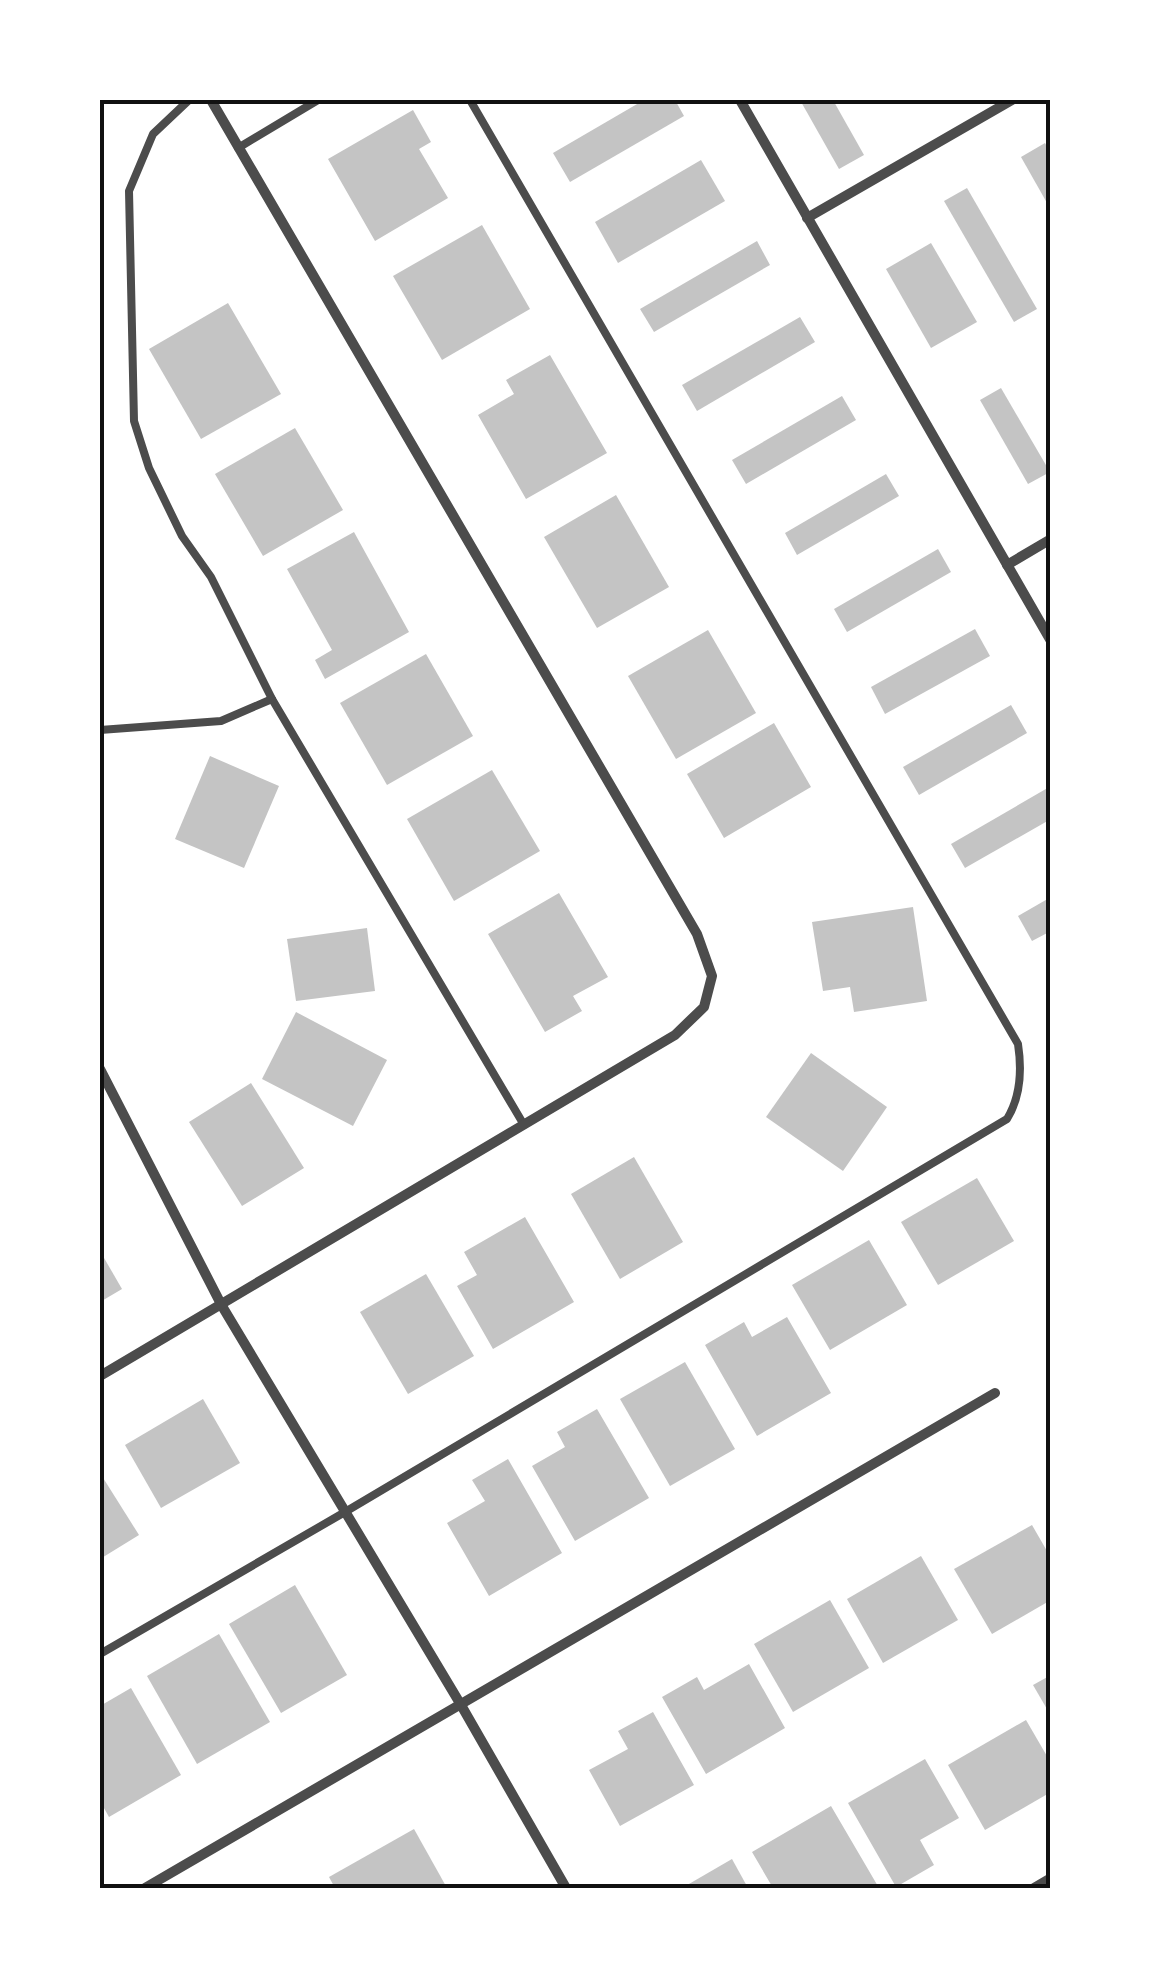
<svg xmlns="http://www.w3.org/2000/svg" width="1151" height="1988" font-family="Poppins,sans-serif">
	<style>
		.building { fill: #c4c4c4 }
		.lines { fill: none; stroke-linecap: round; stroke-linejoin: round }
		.service { stroke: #4c4c4c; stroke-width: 8 }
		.minor { stroke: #4c4c4c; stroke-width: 10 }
		.neatline { fill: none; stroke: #111; stroke-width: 4 }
	</style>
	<rect width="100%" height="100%" fill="#fff"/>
	<g class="building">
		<path d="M644 100H675L684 116 570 182 553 153Z"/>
		<path d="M800 100H833L864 155 839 169Z"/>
		<path d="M413 110 431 142 419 149 448 198 375 241 328 159Z"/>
		<path d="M1045 143 1051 154V210L1021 157Z"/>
		<path d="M701 160 725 201 618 263 595 222Z"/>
		<path d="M967 188 1037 309 1014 322 944 201Z"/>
		<path d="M482 225 530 309 442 360 393 276Z"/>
		<path d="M757 241 770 265 654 332 640 309Z"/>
		<path d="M931 243 977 322 931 348 886 269Z"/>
		<path d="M228 303 281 394 201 439 149 349Z"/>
		<path d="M800 317 815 342 697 411 682 385Z"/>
		<path d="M550 355 607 453 526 499 478 415 514 394 506 380Z"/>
		<path d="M1001 388 1050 472 1028 484 980 400Z"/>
		<path d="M842 396 856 420 746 484 732 460Z"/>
		<path d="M295 428 343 510 263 556 215 474Z"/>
		<path d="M886 474 899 496 797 555 785 533Z"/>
		<path d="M616 495 669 587 597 628 544 537Z"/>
		<path d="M354 532 409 632 325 679 315 660 332 650 287 569Z"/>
		<path d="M938 549 951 572 847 632 834 609Z"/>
		<path d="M975 629 990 656 885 714 871 687Z"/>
		<path d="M708 630 756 713 676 759 628 676Z"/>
		<path d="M426 654 473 736 387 785 340 703Z"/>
		<path d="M1011 705 1027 733 919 795 903 767Z"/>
		<path d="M774 723 811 787 724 838 687 774Z"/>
		<path d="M210 756 279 786 244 868 175 839Z"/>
		<path d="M492 770 540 851 454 901 407 819Z"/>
		<path d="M1051 786V819L965 868 951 844Z"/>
		<path d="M559 893 608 977 573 996 582 1011 545 1032 488 934Z"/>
		<path d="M1051 897V931L1032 941 1018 916Z"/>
		<path d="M913 907 927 1001 854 1012 850 987 823 991 812 922Z"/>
		<path d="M367 928 375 991 296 1001 287 939Z"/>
		<path d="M296 1012 387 1060 353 1126 262 1079Z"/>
		<path d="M811 1053 887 1107 843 1171 766 1117Z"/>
		<path d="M251 1083 304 1168 242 1206 189 1122Z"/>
		<path d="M634 1157 683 1242 620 1279 571 1194Z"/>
		<path d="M977 1178 1014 1241 938 1285 901 1222Z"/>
		<path d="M525 1217 574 1302 493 1349 457 1286 477 1275 464 1252Z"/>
		<path d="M869 1240 907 1305 830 1350 792 1285Z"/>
		<path d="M100 1251 122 1289 100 1302Z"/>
		<path d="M426 1274 474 1356 408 1394 360 1312Z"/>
		<path d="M787 1317 831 1393 757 1436 705 1345 744 1322 752 1337Z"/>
		<path d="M685 1362 735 1449 670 1486 620 1399Z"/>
		<path d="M203 1399 240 1463 161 1508 125 1445Z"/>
		<path d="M597 1409 649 1498 575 1541 532 1466 565 1447 557 1432Z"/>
		<path d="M508 1459 562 1553 489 1596 447 1523 485 1501 472 1480Z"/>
		<path d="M100 1473 139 1535 100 1559Z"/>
		<path d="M1032 1525 1051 1558V1600L992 1634 954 1569Z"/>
		<path d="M921 1556 958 1620 883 1663 847 1599Z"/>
		<path d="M295 1585 347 1675 281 1713 229 1624Z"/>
		<path d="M830 1600 869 1668 793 1712 754 1644Z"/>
		<path d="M219 1634 270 1722 197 1764 147 1676Z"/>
		<path d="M749 1664 785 1728 706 1774 662 1697 697 1677 704 1690Z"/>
		<path d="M1051 1675V1716L1033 1685Z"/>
		<path d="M131 1688 181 1775 109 1817 100 1801V1706Z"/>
		<path d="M653 1712 694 1785 620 1826 589 1770 628 1749 618 1731Z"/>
		<path d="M1026 1720 1051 1763V1792L985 1830 948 1765Z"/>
		<path d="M925 1759 959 1818 920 1840 934 1865 896 1887 848 1803Z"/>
		<path d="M831 1806 879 1888H832L830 1884 824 1888H773L752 1852Z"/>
		<path d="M414 1829 447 1888H335L329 1877Z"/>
		<path d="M732 1859 748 1888H682Z"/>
	</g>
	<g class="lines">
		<g class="service">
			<path d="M189 100 153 134 129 191 134 421 149 468 182 536 211 577 272 699 524 1125"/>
			<path d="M238 148 318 100"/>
			<path d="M100 730 221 721 272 699"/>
			<path d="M100 1654 345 1512 1007 1119C1021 1096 1022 1070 1018 1044L470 100"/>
		</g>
		<g class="minor">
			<path d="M740 100 1051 641"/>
			<path d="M807 218 1012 100"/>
			<path d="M1007 565 1051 539"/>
			<path d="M100 1069 222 1306 461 1705 566 1888"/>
			<path d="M100 1376 675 1035 704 1007 712 976 697 934 211 100"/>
			<path d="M145 1888 995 1393"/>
			<path d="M1034 1888 1051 1878"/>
		</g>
	</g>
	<rect width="1151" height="1988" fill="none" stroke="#ffffff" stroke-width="205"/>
	<rect x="102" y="102" width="946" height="1784" class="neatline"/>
</svg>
